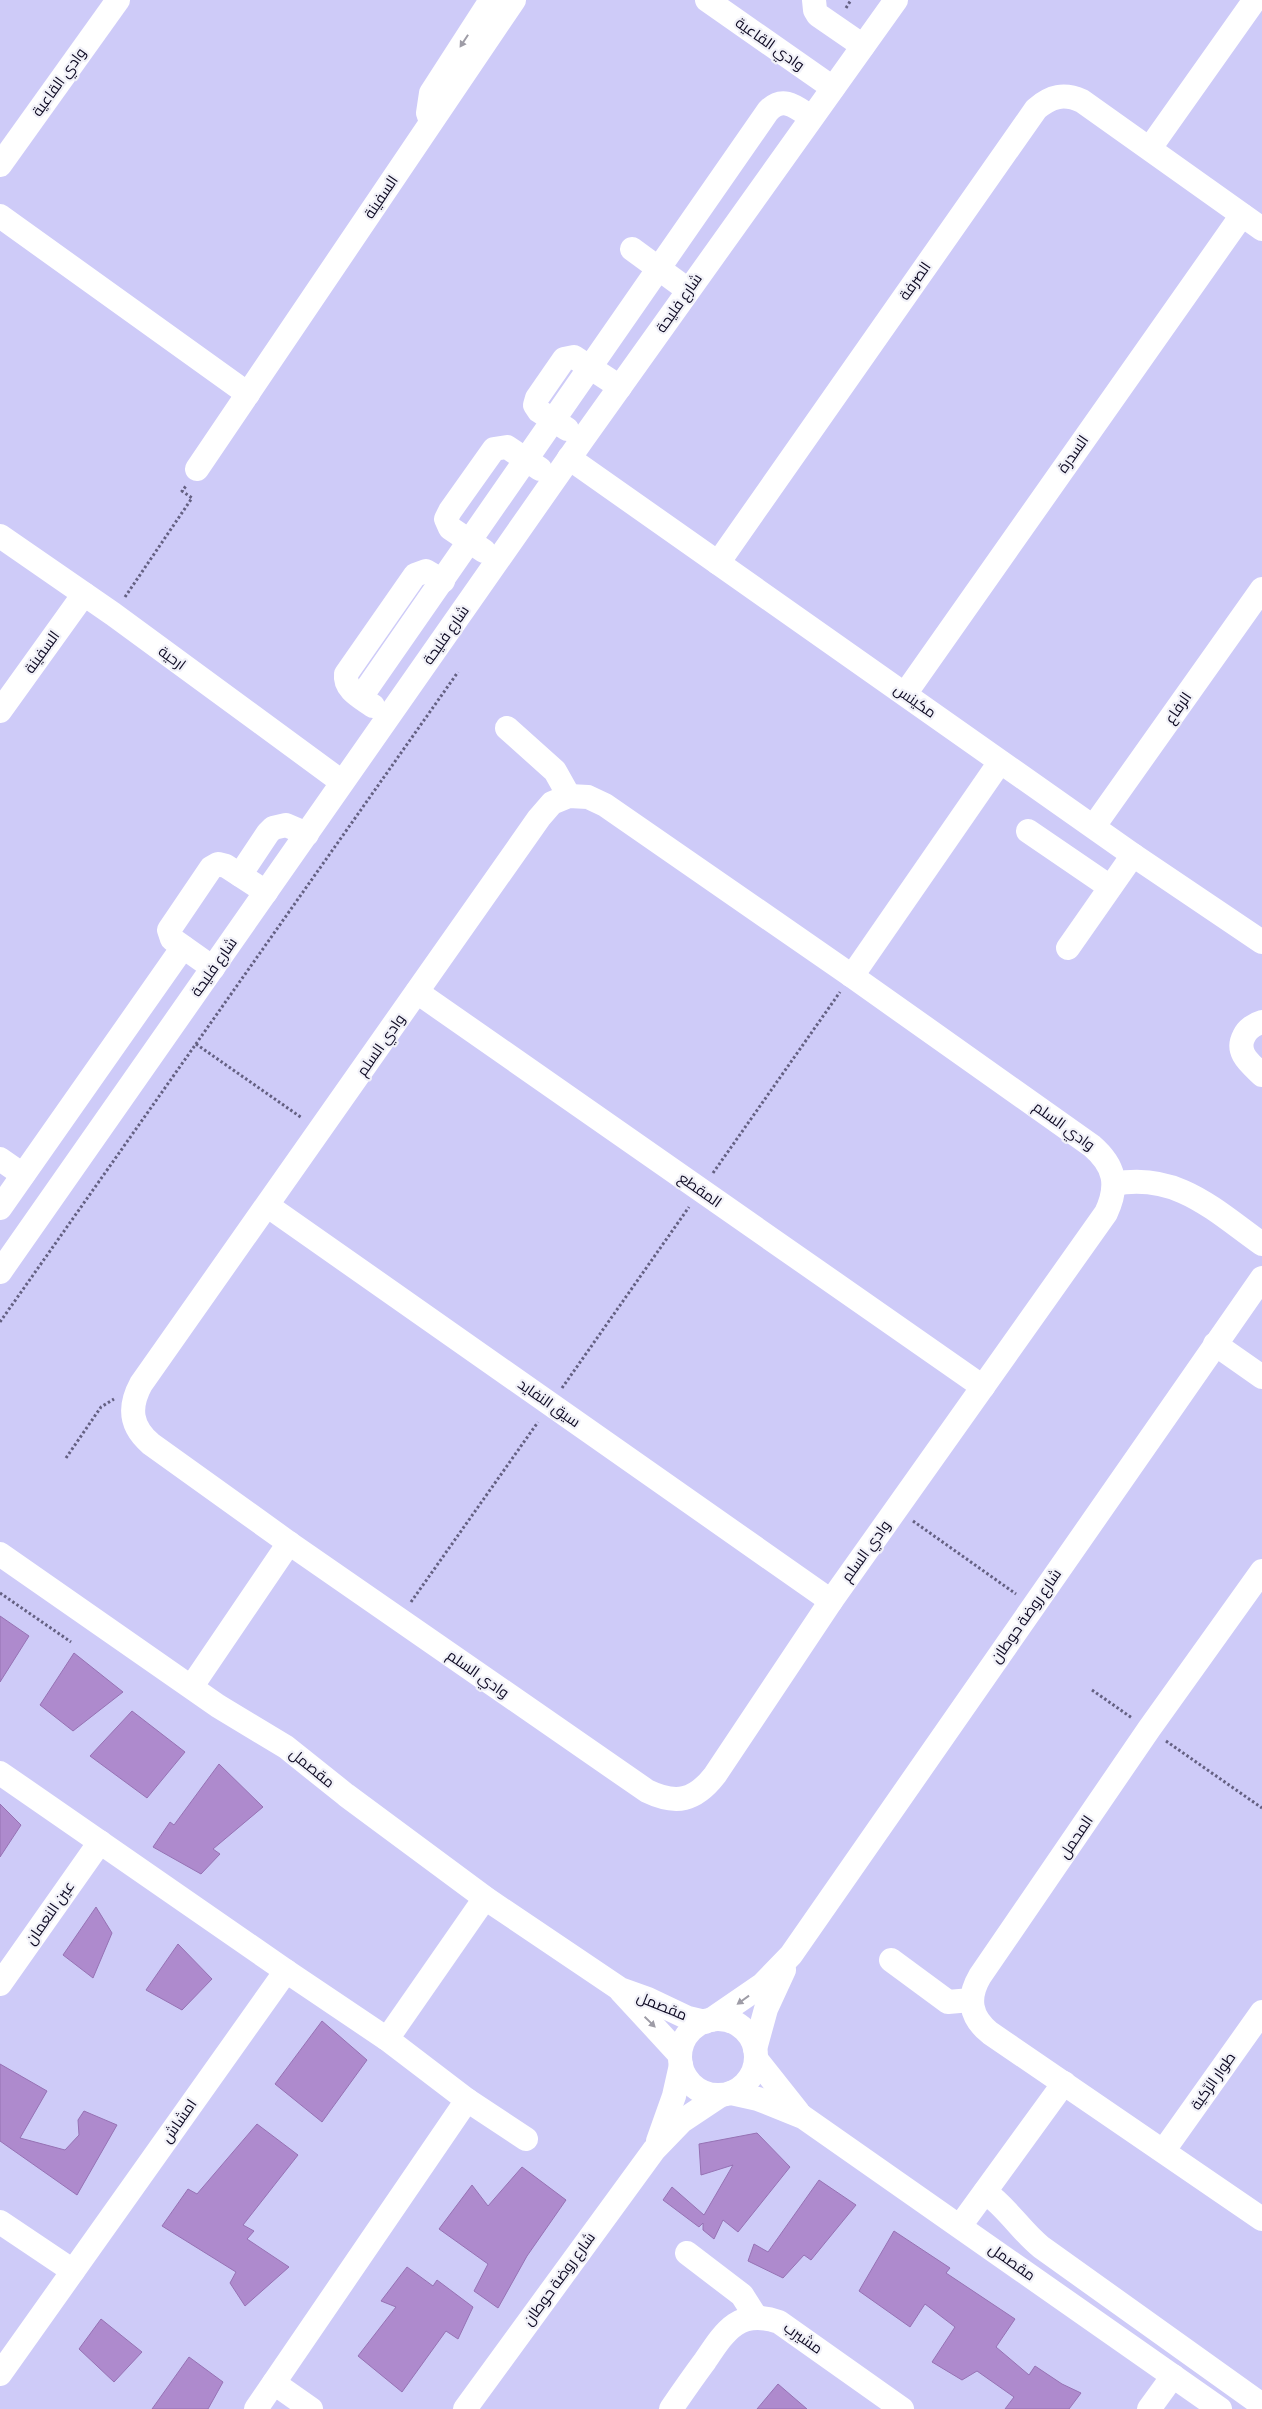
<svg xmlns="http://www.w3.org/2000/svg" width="1262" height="2409" font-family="'PT Sans Narrow',Cairo,sans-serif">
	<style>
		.building { fill: #ae8acd; stroke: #9672b4 }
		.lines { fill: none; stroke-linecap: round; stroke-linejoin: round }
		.path { stroke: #646082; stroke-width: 3; stroke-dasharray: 2.5 2.5; stroke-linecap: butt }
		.minor { stroke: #fff; stroke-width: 24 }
		.oneway { fill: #9e9ca6 }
		.labels { text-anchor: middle; stroke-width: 4.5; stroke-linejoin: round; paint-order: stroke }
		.street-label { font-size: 15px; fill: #0c0821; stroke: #f1f1f8 }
	</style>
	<rect width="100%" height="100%" fill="#cecbf8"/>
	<g class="building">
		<path d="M0 1616 29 1636 0 1682Z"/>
		<path d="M74 1653 123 1692 73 1731 40 1705Z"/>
		<path d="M132 1711 185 1752 147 1798 90 1756Z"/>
		<path d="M219 1764 263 1807 213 1849 220 1854 201 1874 153 1847 170 1822 174 1825Z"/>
		<path d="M0 1804 21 1825 0 1857Z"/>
		<path d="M96 1907 112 1933 93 1978 63 1955Z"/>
		<path d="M178 1944 212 1979 182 2010 146 1990Z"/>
		<path d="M322 2021 367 2060 322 2122 275 2084Z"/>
		<path d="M0 2064 47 2091 20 2138 65 2150 79 2135 78 2120 84 2111 117 2125 77 2195 0 2141Z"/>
		<path d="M257 2124 298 2155 243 2225 254 2231 247 2239 289 2267 245 2306 230 2283 236 2272 162 2226 188 2189 197 2194Z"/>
		<path d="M757 2133 790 2167 738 2232 723 2220 714 2239 703 2230V2223L699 2227 663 2200 672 2187 704 2215 733 2165 701 2175 699 2144Z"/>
		<path d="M522 2167 566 2200 527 2256 498 2308 474 2291 488 2264 439 2229 472 2185 488 2206Z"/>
		<path d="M819 2180 856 2205 811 2260 804 2255 783 2278 748 2261 754 2244 768 2252Z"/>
		<path d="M894 2231 950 2268 946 2273 1015 2319 996 2347 1029 2375 1035 2366 1062 2384 1081 2393 1069 2409H1005L1014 2397 977 2371 962 2380 932 2362 955 2327 925 2304 910 2327 859 2291Z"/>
		<path d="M407 2267 433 2286 437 2280 473 2307 458 2339 446 2331 402 2392 358 2356 396 2307 381 2301Z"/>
		<path d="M101 2319 142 2352 114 2382 79 2349Z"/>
		<path d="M189 2357 223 2382 208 2409H152Z"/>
		<path d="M778 2384 807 2409H757Z"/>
	</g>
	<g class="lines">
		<g class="path">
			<path d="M846 8 851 0"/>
			<path d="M125 597 192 498 182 491 186 486"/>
			<path d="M196 1044 302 1118"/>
			<path d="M713 1173 840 992"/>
			<path d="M0 1322 458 672"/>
			<path d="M562 1388 689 1207"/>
			<path d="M66 1458 101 1407 114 1399"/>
			<path d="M913 1521 1016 1594"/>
			<path d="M0 1593 71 1642"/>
			<path d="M411 1602 538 1422"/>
			<path d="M1092 1690 1132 1718"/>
			<path d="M1166 1741 1262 1808"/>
		</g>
		<g class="minor">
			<path d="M707 0 833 88"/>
			<path d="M814 0 815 10 818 15 863 46"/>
			<path d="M431 122 428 113 431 93 491 0"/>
			<path d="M1150 148 1254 1"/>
			<path d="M0 165 118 0"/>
			<path d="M0 216 248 394"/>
			<path d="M632 249 688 290"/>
			<path d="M567 429 539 411 535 405 537 398 564 359 574 357 620 387"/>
			<path d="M569 458 1133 855 1262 942"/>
			<path d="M197 469 514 0"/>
			<path d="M0 536 113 614 342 782"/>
			<path d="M484 551 450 528 446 519 450 511 494 449 507 447 540 469"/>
			<path d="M718 563 1036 109C1051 96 1064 93 1082 101L1262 229"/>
			<path d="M905 694 1242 215"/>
			<path d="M361 697 768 111C783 95 796 107 811 117"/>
			<path d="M373 706C362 698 344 690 346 674L415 575 426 571 443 581"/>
			<path d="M0 711 84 594"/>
			<path d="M507 728 555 771 569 796"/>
			<path d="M569 796 588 797 605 805 852 976 1092 1146C1115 1166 1119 1185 1106 1213L831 1601 715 1775C695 1801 676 1805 647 1791L289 1543 151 1444C131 1427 128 1408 141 1384L539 818 552 803Z"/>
			<path d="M1094 826 1262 589"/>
			<path d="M1028 831 1110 887"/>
			<path d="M240 875 268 833 273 828 286 825 307 834"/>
			<path d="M1068 948 1133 855"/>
			<path d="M213 968 172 939 169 930 211 868 218 864 226 866 266 892"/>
			<path d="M852 976 1000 762"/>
			<path d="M417 992 983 1387"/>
			<path d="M1262 1022C1255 1024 1247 1029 1244 1036 1235 1053 1251 1064 1262 1075"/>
			<path d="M0 1159 23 1175"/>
			<path d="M1114 1184C1177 1172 1214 1210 1262 1244"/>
			<path d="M268 1206 831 1601"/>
			<path d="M0 1208 183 947"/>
			<path d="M0 1272 582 440 896 0"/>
			<path d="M1215 1344 1262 1377"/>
			<path d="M0 1554 218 1706 286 1747 346 1795 485 1898 620 1989 648 1999 688 2018 705 2022"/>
			<path d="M1262 1571 1149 1729 980 1976C967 1998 970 2017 990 2033L1262 2219"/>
			<path d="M192 1686 289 1543"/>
			<path d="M0 1773 286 1971 387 2039 467 2100 526 2139"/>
			<path d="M891 1960 948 2002 971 2000"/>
			<path d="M0 1984 100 1842"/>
			<path d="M621 1991 680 2055"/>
			<circle cx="718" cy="2057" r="38"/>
			<path d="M711 2020 762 1985 791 1955 1262 1278"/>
			<path d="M387 2039 485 1898"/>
			<path d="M755 2049 766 2009 784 1970"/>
			<path d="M756 2059 798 2112"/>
			<path d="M731 2093 758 2099 803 2117 1220 2409"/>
			<path d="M658 2141 674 2096 681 2065"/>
			<path d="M1164 2150 1262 2012"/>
			<path d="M985 2192C1007 2207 1020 2230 1041 2247L1262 2405"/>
			<path d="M0 2222 73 2271"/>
			<path d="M960 2226 1064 2083"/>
			<path d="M687 2253 742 2295 756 2317"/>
			<path d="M0 2374 286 1971"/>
			<path d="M274 2383 311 2409"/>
			<path d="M256 2409 467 2100"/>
			<path d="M465 2409 654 2150 682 2121 721 2095"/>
			<path d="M671 2409C682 2393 693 2377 705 2361 725 2331 739 2308 779 2322L902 2409"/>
			<path d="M1149 2409 1173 2376"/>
		</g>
	</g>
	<defs><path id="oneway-solid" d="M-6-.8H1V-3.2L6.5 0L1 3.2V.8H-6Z" transform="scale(1.25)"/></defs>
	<g class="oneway">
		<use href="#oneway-solid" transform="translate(464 41) rotate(123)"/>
		<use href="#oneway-solid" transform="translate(743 2000) rotate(144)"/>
		<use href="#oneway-solid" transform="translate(650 2022) rotate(44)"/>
	</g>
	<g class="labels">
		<g class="street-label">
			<text transform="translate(770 44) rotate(35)" y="5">وادي القاعية</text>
			<text transform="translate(59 82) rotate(-54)" y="5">وادي القاعية</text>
			<text transform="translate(381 197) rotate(-56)" y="5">السفينة</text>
			<text transform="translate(915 281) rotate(-55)" y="5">الصرفة</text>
			<text transform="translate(679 303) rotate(-55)" y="5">شارع فليحة</text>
			<text transform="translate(1073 454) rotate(-55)" y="5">السدرة</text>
			<text transform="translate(446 635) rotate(-55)" y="5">شارع فليحة</text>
			<text transform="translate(42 652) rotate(-54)" y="5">السفينة</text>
			<text transform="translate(172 658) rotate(36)" y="5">ارحية</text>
			<text transform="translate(915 701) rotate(35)" y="5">مكينس</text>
			<text transform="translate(1178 708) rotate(-55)" y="5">الرفاع</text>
			<text transform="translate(214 967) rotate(-55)" y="5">شارع فليحة</text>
			<text transform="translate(381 1045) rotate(-55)" y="5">وادي السلم</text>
			<text transform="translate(1064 1126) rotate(36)" y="5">وادي السلم</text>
			<text transform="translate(700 1190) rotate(35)" y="5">المقطع</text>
			<text transform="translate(549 1403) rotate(35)" y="5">سيق النفايد</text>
			<text transform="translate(866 1551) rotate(-54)" y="5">وادي السلم</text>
			<text transform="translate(1026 1616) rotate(-55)" y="5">شارع روضة حوطان</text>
			<text transform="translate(478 1674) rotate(35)" y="5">وادي السلم</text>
			<text transform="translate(312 1768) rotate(39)" y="5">مقصمل</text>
			<text transform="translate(1076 1837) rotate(-56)" y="5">المحمل</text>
			<text transform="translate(50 1913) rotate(-55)" y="5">عين النعمان</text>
			<text transform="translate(662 2006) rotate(22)" y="5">مقصمل</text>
			<text transform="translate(1213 2081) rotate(-55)" y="5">طوار الرّكية</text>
			<text transform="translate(179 2121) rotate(-55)" y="5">امشاش</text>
			<text transform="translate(1012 2262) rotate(35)" y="5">مقصمل</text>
			<text transform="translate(559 2279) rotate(-54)" y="5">شارع روضة حوطان</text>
			<text transform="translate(803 2338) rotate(35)" y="5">مشيرب</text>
		</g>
	</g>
</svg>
